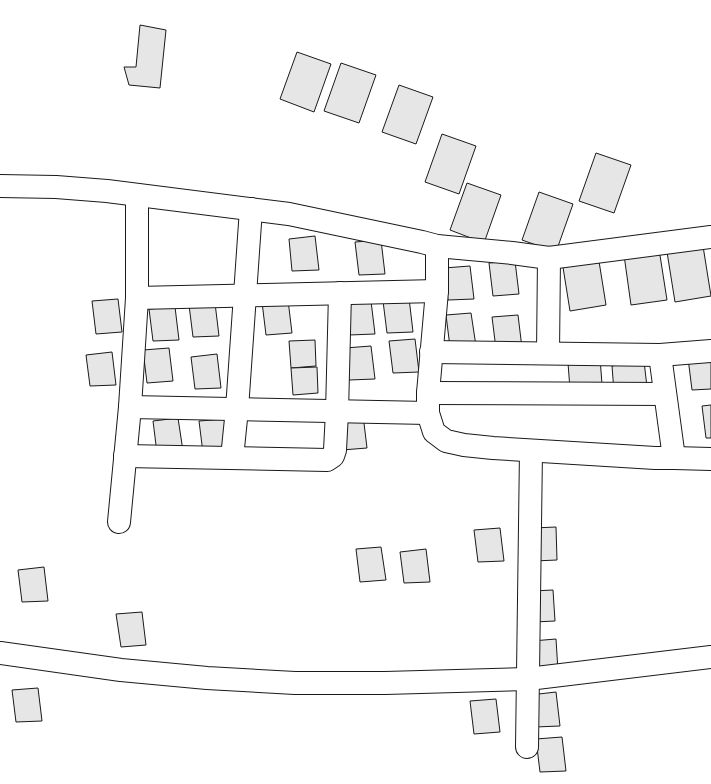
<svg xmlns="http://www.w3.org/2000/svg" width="711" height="784" font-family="Ubuntu,sans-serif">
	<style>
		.building { fill: #e6e6e6; stroke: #1a1a1a }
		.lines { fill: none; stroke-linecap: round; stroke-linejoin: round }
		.street-casing { stroke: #1a1a1a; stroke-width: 24 }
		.street { stroke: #fff; stroke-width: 22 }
	</style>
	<rect width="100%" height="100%" fill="#fff"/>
	<g class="building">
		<path d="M140 25 166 30 160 88 129 85 124 67H136Z"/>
		<path d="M297 52 331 64 314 112 280 99Z"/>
		<path d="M341 63 376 75 359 123 324 111Z"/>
		<path d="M399 85 433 97 416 144 382 132Z"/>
		<path d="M442 134 476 146 459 194 425 182Z"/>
		<path d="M596 153 631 165 614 213 579 201Z"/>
		<path d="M467 183 501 195 484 243 450 230Z"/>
		<path d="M539 192 573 204 556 252 522 240Z"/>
		<path d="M315 236 319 270 292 271 289 239Z"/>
		<path d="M381 240 385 274 359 275 355 242Z"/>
		<path d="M703 246 711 296 675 302 667 252Z"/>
		<path d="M659 249 667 300 631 305 624 255Z"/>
		<path d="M598 255 606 305 570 311 562 261Z"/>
		<path d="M515 261 519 294 493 296 489 263Z"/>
		<path d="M470 266 474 299 448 300 444 268Z"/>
		<path d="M409 298 413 332 387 333 383 301Z"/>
		<path d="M118 299 122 332 96 334 92 301Z"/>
		<path d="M288 300 292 333 266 335 262 302Z"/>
		<path d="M371 301 375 334 349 335 345 303Z"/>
		<path d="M215 303 219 336 193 337 189 305Z"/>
		<path d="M175 307 179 340 153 341 149 309Z"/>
		<path d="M471 313 476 346 450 347 446 315Z"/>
		<path d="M518 315 522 348 496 349 492 317Z"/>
		<path d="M415 339 419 372 393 373 389 341Z"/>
		<path d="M315 340 316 366 291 368 289 341Z"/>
		<path d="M371 346 375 379 349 380 345 348Z"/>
		<path d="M169 348 173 381 147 383 143 350Z"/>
		<path d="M112 352 116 385 90 386 86 355Z"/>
		<path d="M217 354 221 388 195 389 191 357Z"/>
		<path d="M711 356V389L692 390 688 358Z"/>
		<path d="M600 358 602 384 570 389 568 363Z"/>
		<path d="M644 361 647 387 614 392 612 366Z"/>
		<path d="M317 367 318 393 293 395 291 368Z"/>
		<path d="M711 405V438H706L702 406Z"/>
		<path d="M363 415 367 448 342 450 337 417Z"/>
		<path d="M178 418 183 451 157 453 153 421Z"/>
		<path d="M225 419 229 452 203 453 199 421Z"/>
		<path d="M556 527 557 560 534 561 533 528Z"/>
		<path d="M500 528 504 561 478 562 474 530Z"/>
		<path d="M381 547 386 580 360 582 356 549Z"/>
		<path d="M426 549 430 582 404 583 400 552Z"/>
		<path d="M44 567 48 601 22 602 18 570Z"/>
		<path d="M553 590 555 621 534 622 532 591Z"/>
		<path d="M142 612 146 645 121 647 116 614Z"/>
		<path d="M556 639 558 671 534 673 532 641Z"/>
		<path d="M38 688 42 721 16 722 12 690Z"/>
		<path d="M556 692 560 726 535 727 530 695Z"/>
		<path d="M496 699 500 732 474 734 470 701Z"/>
		<path d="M562 737 566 771 540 772 536 739Z"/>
	</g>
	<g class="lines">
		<defs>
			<g id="street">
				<path d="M0 186 56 187 107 191 289 214 422 242 437 246 512 253 549 258 711 237"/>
				<path d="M437 246V291L428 393V413L434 432 446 441 464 445 493 448 655 458H674L711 459"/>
				<path d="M137 298 437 291"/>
				<path d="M431 352 660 355 711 351"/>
				<path d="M548 353 549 258"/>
				<path d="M660 355 674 458"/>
				<path d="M428 393 665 394"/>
				<path d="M130 407 428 413"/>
				<path d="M125 456 327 460 333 456 335 450 337 412 340 293"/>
				<path d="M232 458 237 409 251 209"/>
				<path d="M119 522 130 407 137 298V195"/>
				<path d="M0 653 121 670 207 678 295 683H385L528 679 711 657"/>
				<path d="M527 747 531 451"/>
			</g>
		</defs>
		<use href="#street" class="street-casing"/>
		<use href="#street" class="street"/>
	</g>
</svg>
